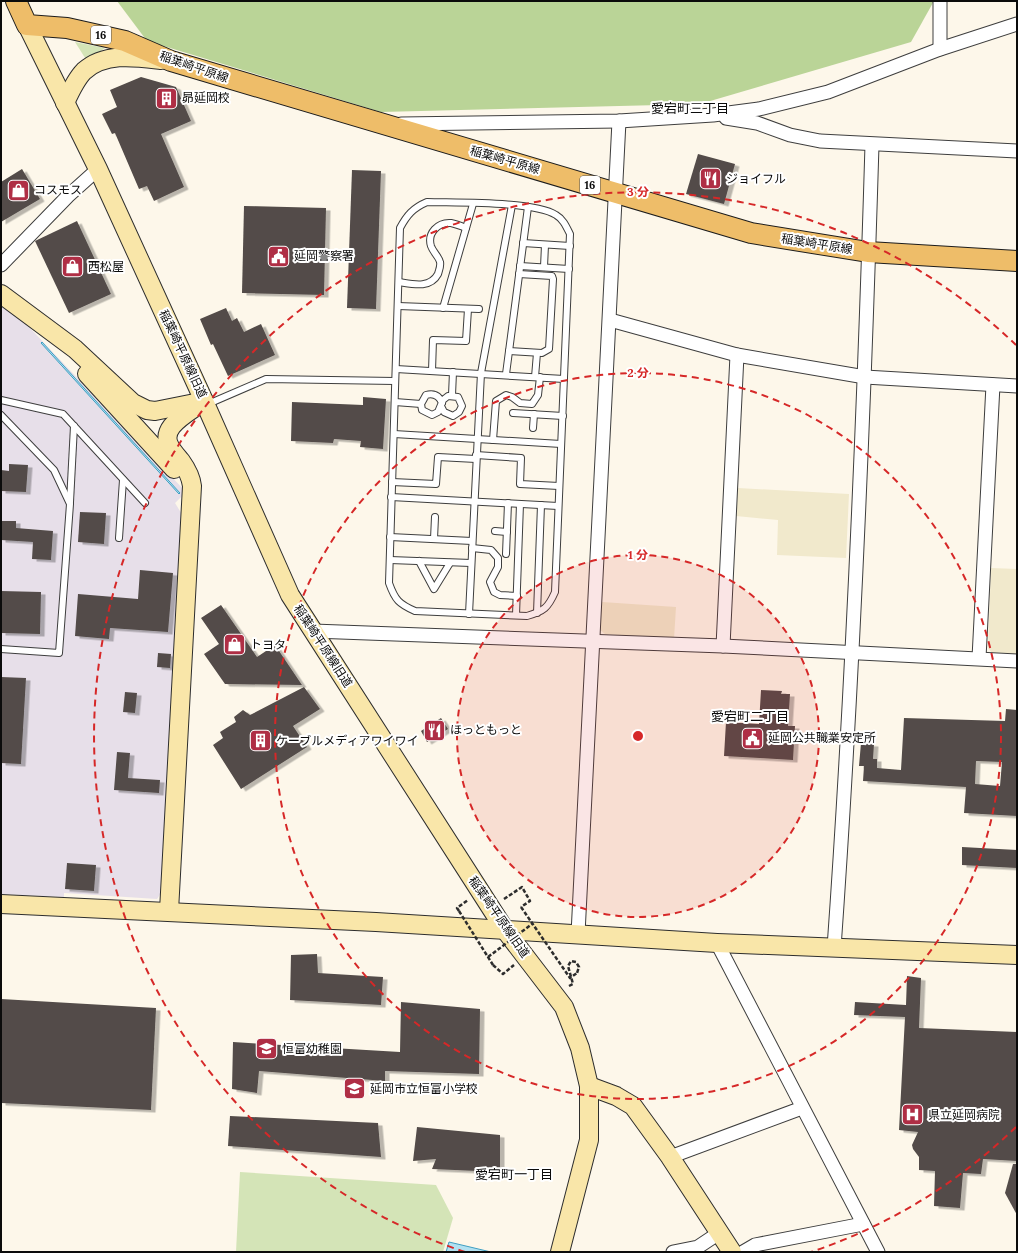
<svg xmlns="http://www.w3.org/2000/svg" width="1018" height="1253" font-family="Lora,'Noto Sans JP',serif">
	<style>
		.industrial { fill: #e7dfe9 }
		.farmland { fill: #f1e9cc }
		.green { fill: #d4e4b7 }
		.forest { fill: #bad497 }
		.water { fill: #b2e1f1; stroke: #3f9fc2 }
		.building { fill: #524b48; fill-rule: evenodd; filter: url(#shadow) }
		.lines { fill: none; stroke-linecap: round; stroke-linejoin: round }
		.lane-casing { stroke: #3e3e3e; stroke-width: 8 }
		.street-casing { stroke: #3e3e3e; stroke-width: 15 }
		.secondary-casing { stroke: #2d2d2d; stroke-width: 20 }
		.primary-casing { stroke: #1c1c1c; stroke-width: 22 }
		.path { stroke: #2d2d2d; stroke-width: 2.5; stroke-dasharray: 4 2; stroke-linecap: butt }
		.lane { stroke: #fff; stroke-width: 6 }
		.street { stroke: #fff; stroke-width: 13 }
		.secondary { stroke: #f9e6a9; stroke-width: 18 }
		.primary { stroke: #eebd69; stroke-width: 20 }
		.path-bridge { stroke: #2d2d2d; stroke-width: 2.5; stroke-dasharray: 4 2; stroke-linecap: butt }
		.ring { fill: none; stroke: #d62828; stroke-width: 2; stroke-dasharray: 7 5 }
		.labels { text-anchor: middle; stroke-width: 4; stroke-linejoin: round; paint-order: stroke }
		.shield { fill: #fff; stroke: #545454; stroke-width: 1 }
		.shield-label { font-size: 11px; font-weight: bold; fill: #0b0b0b }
		.street-label { font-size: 12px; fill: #0b0b0b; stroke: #fff }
		.poi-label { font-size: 12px; fill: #0b0b0b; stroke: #fff; text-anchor: start }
		.neighbourhood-label { font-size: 13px; fill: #0b0b0b; stroke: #fff }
		.centre { fill: #d62828; stroke: #fff; stroke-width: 2 }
		.ring-label { font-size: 12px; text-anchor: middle; font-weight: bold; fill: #d62828; stroke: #fff; stroke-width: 4; stroke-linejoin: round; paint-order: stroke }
	</style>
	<defs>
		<filter id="shadow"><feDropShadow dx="4.5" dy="2.5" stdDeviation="0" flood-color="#0004"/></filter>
	</defs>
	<rect width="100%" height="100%" fill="#fdf7ea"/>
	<path class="industrial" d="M1 302 26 324 186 492 175 503 183 516 161 893 157 899 64 893V897L1 894Z"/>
	<g class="farmland">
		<path d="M738 488 849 494 846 558 777 555 778 520 736 516Z"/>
		<path d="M991 568 1017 569V655L992 653 988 648Z"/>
		<path d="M602 602 676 607 674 639 605 634 599 629Z"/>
	</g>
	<g class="green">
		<path d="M75 42 105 48 87 61Z"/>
		<path d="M240 1172 436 1185 453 1218 443 1252H236Z"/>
	</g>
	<path class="forest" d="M117 1H934L911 42 700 104 381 112 147 41Z"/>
	<g class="water">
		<path d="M42 342 180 493 179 494 41 343Z"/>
		<path d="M449 1242 491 1252H446Z"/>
	</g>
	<g class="building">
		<path d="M141 77 176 87 191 121 161 134 184 187 154 201 147 186 139 189 115 133 112 134 102 114 117 107 110 90Z"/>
		<path d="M698 154 735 164 724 204 686 194Z"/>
		<path d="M22 169 40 199 1 222V182Z"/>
		<path d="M352 170 381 171 376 309 347 308Z"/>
		<path d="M244 206 326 208 324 295 242 293Z"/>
		<path d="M77 221 111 294 69 313 35 241Z"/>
		<path d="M226 308 232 321 237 318 244 332 261 324 275 355 228 376 213 344 211 345 200 319Z"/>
		<path d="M363 397 386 399 383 449 360 447 361 441 334 439 333 443 291 441 292 402 363 405Z"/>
		<path d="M9 464 28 465 26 492 1 491V470L9 471Z"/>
		<path d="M80 512 106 513 104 544 78 542Z"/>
		<path d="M1 521H16V528L53 531 51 560 32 559 33 542 1 540Z"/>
		<path d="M140 570 173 573 168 632 110 628 109 639 75 636 78 594 138 599Z"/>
		<path d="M1 591 41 592 40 634 1 633Z"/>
		<path d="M221 605 257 657 275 645 302 685 225 684 204 654 219 644 201 618Z"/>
		<path d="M158 653 171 654 170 668 157 667Z"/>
		<path d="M1 677 26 678 21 764 1 763Z"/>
		<path d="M304 687 320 709 293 726 307 747 241 789 213 745 223 738 220 732 236 722 234 717 243 710 250 715Z"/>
		<path d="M761 690 782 691 781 694H790L788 726H795L793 760 724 756 726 722 759 724Z"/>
		<path d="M125 692 137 693 135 713 123 712Z"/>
		<path d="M1006 709 1017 710V816L964 813 966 787 863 781 864 766H859L861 743 874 744 873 759H877V768L901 770 904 718 1005 721ZM976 761 1002 762 1000 786 975 784Z"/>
		<path d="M441 718 448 729 427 742 421 731Z"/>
		<path d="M117 752 130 753 128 778 160 780 159 793 114 790Z"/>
		<path d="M962 847 1017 850V868L962 865Z"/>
		<path d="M67 863 96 865 94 891 65 889Z"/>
		<path d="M317 954 318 973 383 977 381 1005 290 1000 291 955Z"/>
		<path d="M907 976 921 978 919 1028 1017 1032V1161L983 1159 981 1174 963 1173 960 1208 934 1206 935 1171 919 1170V1157L913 1149 912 1145 918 1132 899 1130 905 1017 854 1015 855 1002 906 1005Z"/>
		<path d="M1 999 156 1008 151 1110 1 1103Z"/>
		<path d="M401 1002 480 1009 479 1074 385 1071V1081L259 1071 257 1093 232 1089 233 1042 400 1052Z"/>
		<path d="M230 1116 378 1123 381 1157 228 1146Z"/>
		<path d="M417 1127 500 1135V1172L432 1169 436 1159 413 1161Z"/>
		<path d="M1013 1164H1017V1215L1005 1193Z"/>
	</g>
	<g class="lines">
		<defs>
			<g id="lane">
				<path d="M427 202C455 203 534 201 556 215 563 219 566 226 570 234L555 592C548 608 544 611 527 616L415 611C399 604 395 600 389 583L400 228C407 215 413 208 427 202Z"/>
				<path d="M523 243 570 246"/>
				<path d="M520 266 569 269"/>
				<path d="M544 267 545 245"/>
				<path d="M399 282C412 284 430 289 438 274 439 270 441 266 440 262 439 257 433 252 431 246 427 233 438 222 451 223 456 224 461 226 466 228"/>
				<path d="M398 306 479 309"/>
				<path d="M443 308 473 204"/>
				<path d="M509 351 542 353 549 349 553 279 552 276 519 274"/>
				<path d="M396 369 564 379"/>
				<path d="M432 371 433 340 466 341 468 309"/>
				<path d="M506 374 528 207"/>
				<path d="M535 377 537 353"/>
				<path d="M452 395 453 372"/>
				<path d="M1 400 63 414 145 503"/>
				<path d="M395 402 421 404"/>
				<path d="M208 404 266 379 395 381"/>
				<path d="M441 406 444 412 453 416 459 412 462 406 458 397 448 396 443 400 438 412 432 415 422 410 421 404 426 395C433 393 439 395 442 403"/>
				<path d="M513 413 563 416"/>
				<path d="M1 415 54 470 70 504 59 653 1 649"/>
				<path d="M533 428 534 414"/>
				<path d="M394 434 561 444"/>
				<path d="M493 440 496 401 506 395 512 397 520 403 532 404 538 395 540 377"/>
				<path d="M476 455 521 458 520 484 559 486"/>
				<path d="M392 482 436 484 438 457 476 459"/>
				<path d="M391 497 558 506"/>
				<path d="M70 502 74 426"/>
				<path d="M495 531 507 532"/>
				<path d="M390 537 472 541"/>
				<path d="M119 538 123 480"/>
				<path d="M434 539 435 517"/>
				<path d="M472 548 491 550 498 558V567L490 582 494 592 500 595 517 596"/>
				<path d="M506 554 508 503"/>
				<path d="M390 560 471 563"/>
				<path d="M419 561 434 589 450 563"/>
				<path d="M537 613 541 505"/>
				<path d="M469 614 481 373 512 205"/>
				<path d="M516 615 520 504"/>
			</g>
			<g id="street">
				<path d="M940 1V49"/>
				<path d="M726 118 757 123 790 135 820 141 1017 151"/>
				<path d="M401 124 619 121 713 115 759 109 828 92 940 49 1017 24"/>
				<path d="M1 265 68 196 98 169"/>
				<path d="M610 320 737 355 865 377 1017 386"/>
				<path d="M313 631 723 646 1017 661"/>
				<path d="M723 646 737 355"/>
				<path d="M979 658 993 385"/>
				<path d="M578 934 619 121"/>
				<path d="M717 943 878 1252"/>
				<path d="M834 948C853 681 864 413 872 145"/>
				<path d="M670 1157 802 1108"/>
				<path d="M673 1252 698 1247 719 1233"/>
				<path d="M743 1252 755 1245 863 1224"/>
			</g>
			<g id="secondary">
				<path d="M27 25 98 169 204 401 290 595 505 930 564 1007 580 1048 589 1086V1140L560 1252"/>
				<path d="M65 103C70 92 76 79 84 71 105 52 136 57 161 60"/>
				<path d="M1 294 75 349 133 403 147 410 155 411 200 402"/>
				<path d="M87 374 174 469"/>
				<path d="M1 904 376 922 717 943 1017 955"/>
				<path d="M169 911 192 486C191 477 186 468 181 461 172 450 161 440 172 426 180 416 195 408 204 401"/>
				<path d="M589 1086 616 1096 633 1106 670 1157 732 1252"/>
			</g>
			<path id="primary" d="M16 1 27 25 67 28 125 41 171 61 751 233 868 252 1017 261"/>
		</defs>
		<use href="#lane" class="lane-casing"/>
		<use href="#street" class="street-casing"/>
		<use href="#secondary" class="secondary-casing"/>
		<use href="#primary" class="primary-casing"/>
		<g class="path">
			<path d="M504 899 522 887 530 901 521 907"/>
			<path d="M459 911 457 908 468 900"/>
			<path d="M493 965 503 974 514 965"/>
			<path d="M569 986 573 984 568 966 571 961 576 962 579 967 577 973"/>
		</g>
		<use href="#lane" class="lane"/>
		<use href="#street" class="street"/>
		<use href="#secondary" class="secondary"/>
		<use href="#primary" class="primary"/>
		<g class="path-bridge">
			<path d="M521 907 570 978 577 973"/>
			<path d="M459 911 493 965"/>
			<path d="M488 957 532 924"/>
		</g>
	</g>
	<circle cx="638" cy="736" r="181" fill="#d62828" fill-opacity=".12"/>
	<g class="ring">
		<circle cx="638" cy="736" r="181"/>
		<circle cx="638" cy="736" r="363"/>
		<path d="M1016 1127A544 544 0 0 1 811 1252M465 1252A544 544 0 1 1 1016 345"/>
	</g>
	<defs>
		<symbol id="building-square" viewBox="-11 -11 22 22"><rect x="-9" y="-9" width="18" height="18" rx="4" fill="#af2e45" stroke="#fff"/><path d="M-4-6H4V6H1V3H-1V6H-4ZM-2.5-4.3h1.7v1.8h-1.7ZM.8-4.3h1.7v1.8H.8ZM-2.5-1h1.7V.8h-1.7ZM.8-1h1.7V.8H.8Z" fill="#fff"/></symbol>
		<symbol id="restaurant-square" viewBox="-11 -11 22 22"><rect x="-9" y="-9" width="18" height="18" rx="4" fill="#af2e45" stroke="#fff"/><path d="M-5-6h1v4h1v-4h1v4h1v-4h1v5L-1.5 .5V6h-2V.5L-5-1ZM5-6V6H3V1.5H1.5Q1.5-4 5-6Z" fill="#fff"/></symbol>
		<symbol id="shop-square" viewBox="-11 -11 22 22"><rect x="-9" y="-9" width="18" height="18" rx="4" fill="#af2e45" stroke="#fff"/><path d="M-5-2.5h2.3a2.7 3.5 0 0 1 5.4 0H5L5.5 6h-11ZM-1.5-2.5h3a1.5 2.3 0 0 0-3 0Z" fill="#fff"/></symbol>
		<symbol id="civic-square" viewBox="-11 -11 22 22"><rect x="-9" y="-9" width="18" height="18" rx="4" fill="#af2e45" stroke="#fff"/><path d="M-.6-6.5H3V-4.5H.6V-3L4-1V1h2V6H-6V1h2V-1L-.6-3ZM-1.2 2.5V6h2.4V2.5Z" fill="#fff"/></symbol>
		<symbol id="school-square" viewBox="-11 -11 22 22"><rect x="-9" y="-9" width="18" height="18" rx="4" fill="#af2e45" stroke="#fff"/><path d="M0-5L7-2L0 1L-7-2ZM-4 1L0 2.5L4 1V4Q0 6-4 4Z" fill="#fff"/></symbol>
		<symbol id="hospital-square" viewBox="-11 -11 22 22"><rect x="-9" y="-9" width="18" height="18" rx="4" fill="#af2e45" stroke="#fff"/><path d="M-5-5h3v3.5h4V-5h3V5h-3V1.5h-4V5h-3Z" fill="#fff"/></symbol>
	</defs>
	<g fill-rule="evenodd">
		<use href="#building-square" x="154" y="86" width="25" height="25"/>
		<use href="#restaurant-square" x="698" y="166" width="25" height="25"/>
		<use href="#shop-square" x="6" y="178" width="25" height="25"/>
		<use href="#civic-square" x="266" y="244" width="25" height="25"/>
		<use href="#shop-square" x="60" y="254" width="25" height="25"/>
		<use href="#shop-square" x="222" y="632" width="25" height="25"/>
		<use href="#restaurant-square" x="422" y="718" width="25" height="25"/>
		<use href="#civic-square" x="740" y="726" width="25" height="25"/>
		<use href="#building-square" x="248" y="728" width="25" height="25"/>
		<use href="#school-square" x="254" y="1036" width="25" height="25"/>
		<use href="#school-square" x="342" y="1076" width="25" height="25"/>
		<use href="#hospital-square" x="900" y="1102" width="25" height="25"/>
	</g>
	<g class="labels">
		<g class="shield">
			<rect x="91" y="26" width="20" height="18" rx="3"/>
			<rect x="580" y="176" width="20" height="18" rx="3"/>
		</g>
		<g class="shield-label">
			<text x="101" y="39">16</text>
			<text x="590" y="189">16</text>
		</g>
		<g class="street-label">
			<text transform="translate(194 67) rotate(19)" y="4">稲葉崎平原線</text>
			<text transform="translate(505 160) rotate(16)" y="4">稲葉崎平原線</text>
			<text transform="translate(817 244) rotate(9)" y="4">稲葉崎平原線</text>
			<text transform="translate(183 354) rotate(65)" y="4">稲葉崎平原線旧道</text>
			<text transform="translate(323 646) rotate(57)" y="4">稲葉崎平原線旧道</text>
			<text transform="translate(499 917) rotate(55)" y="4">稲葉崎平原線旧道</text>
		</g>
		<g class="poi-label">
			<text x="182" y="102">昴延岡校</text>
			<text x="726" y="183">ジョイフル</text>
			<text x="34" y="194">コスモス</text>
			<text x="294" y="260">延岡警察署</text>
			<text x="88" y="271">西松屋</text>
			<text x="250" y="649">トヨタ</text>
			<text x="450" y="734">ほっともっと</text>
			<text x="768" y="742">延岡公共職業安定所</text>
			<text x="276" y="745">ケーブルメディアワイワイ</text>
			<text x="282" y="1053">恒富幼稚園</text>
			<text x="370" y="1093">延岡市立恒富小学校</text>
			<text x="928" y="1119">県立延岡病院</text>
		</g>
		<g class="neighbourhood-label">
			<text x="690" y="113">愛宕町三丁目</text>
			<text x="750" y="721">愛宕町二丁目</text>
			<text x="514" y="1179">愛宕町一丁目</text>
		</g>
	</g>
	<circle cx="638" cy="736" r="6" class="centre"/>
	<g class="ring-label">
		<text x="638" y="196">3 分</text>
		<text x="638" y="377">2 分</text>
		<text x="638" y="559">1 分</text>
	</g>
	<rect width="1018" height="1253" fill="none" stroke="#0b0b0b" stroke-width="4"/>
</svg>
